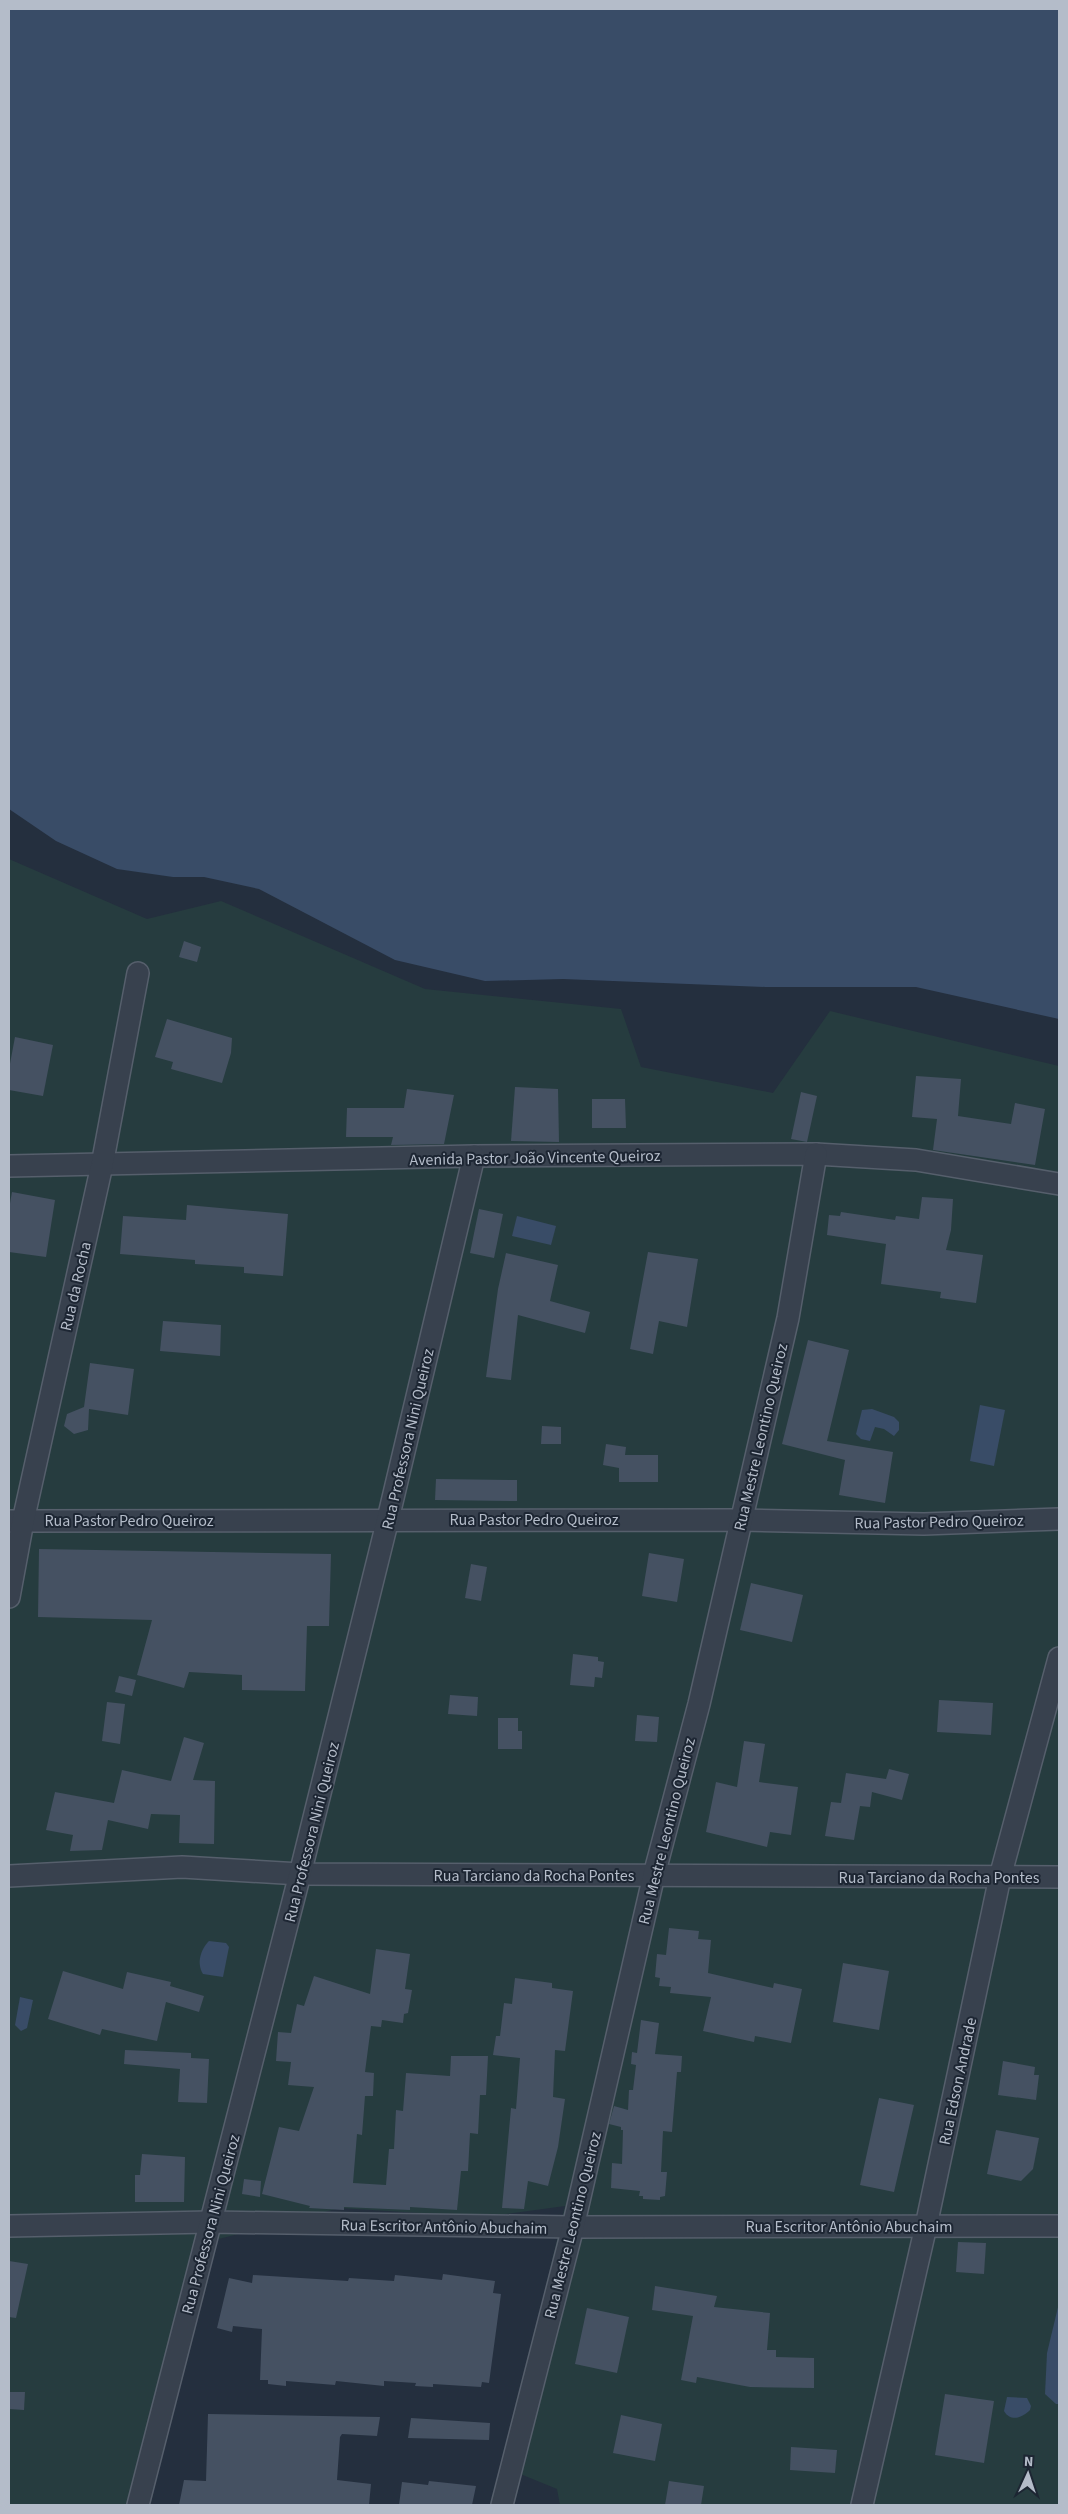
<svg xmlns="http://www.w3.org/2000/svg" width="1068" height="2514" font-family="'Source Sans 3',sans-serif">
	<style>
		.green { fill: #263c3f }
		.water { fill: #394c67 }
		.building { fill: #455162 }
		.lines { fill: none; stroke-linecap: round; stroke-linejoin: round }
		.minor-casing { stroke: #565f6c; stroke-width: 24 }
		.minor { stroke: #38414e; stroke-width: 21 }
		.labels { text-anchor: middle; stroke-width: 4; stroke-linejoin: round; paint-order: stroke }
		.street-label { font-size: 16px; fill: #b4bcc9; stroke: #1d2633 }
	</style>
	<rect width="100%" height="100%" fill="#242f3e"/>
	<path class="green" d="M9 859 147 919 221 901 425 989 621 1009 641 1067 773 1093 830 1011 1059 1066V2505H560L557 2489 503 2467 565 2206 483 2217 340 2208 195 2245 129 2505H9Z"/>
	<g class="water">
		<path d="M9 9H1059V1019L916 987H766L563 979 485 981 395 960 259 889 204 877H173L117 869 56 841 9 809Z"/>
		<path d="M517 1216 556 1226 551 1245 512 1236Z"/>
		<path d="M980 1405 1005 1410 994 1466 970 1461Z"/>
		<path d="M872 1409 894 1417 899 1422V1430L894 1436 884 1429 875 1427 870 1441 861 1439 856 1434 862 1410Z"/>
		<path d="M209 1941 226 1943 229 1947 223 1977 203 1974C196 1963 201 1949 209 1941Z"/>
		<path d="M20 1997 33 2000 27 2028 21 2031 15 2025Z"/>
		<path d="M1059 2303V2404H1056L1045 2394 1047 2353Z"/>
		<path d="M1007 2397 1027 2398 1031 2406 1030 2410C1023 2417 1011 2423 1004 2411Z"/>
	</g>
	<g class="building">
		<path d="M184 941 201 947 197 962 179 957Z"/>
		<path d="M167 1019 232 1038 231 1053 222 1083 171 1069 173 1062 155 1057Z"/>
		<path d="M15 1037 53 1045 43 1096 9 1090V1069Z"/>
		<path d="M916 1076 961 1079 958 1116 1011 1124 1015 1103 1045 1109 1035 1165 933 1150 937 1119 912 1117Z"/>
		<path d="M515 1087 558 1089 559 1142 511 1141Z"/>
		<path d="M407 1089 454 1095 444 1144 391 1145 393 1137H346L347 1108H404Z"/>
		<path d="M801 1092 817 1096 807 1142 791 1139Z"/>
		<path d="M592 1099H625L626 1128H592Z"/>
		<path d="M12 1192 55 1200 46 1257 9 1252V1209Z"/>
		<path d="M922 1197 953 1199 951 1230 946 1250 983 1255 976 1303 940 1298 941 1292 881 1284 886 1244 827 1235 829 1215 840 1216 841 1212 895 1220 896 1216 919 1219Z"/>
		<path d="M187 1205 288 1214 283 1276 244 1273V1267L195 1264V1260L120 1254 123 1216 186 1220Z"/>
		<path d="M479 1209 503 1214 494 1258 470 1253Z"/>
		<path d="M648 1252 698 1259 687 1327 659 1321 653 1354 630 1349Z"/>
		<path d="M506 1253 558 1265 550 1301 590 1312 585 1333 518 1315 511 1380 486 1377 498 1289Z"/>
		<path d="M163 1321 221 1325 220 1356 160 1351Z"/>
		<path d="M808 1340 849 1350 827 1441 893 1452 885 1503 839 1495 845 1460 782 1444Z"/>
		<path d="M90 1363 134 1369 128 1415 89 1409 88 1430 74 1434 64 1426 67 1414 84 1407Z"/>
		<path d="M542 1426 561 1427V1444H541Z"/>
		<path d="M606 1444 626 1447 625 1455H658V1482H619V1468L603 1465Z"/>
		<path d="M436 1479 517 1480V1501L435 1500Z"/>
		<path d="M39 1549 331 1554 329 1626H307L305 1691 242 1690V1675L189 1672 184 1688 137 1675 152 1620 38 1617Z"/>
		<path d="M649 1553 684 1559 677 1602 642 1596Z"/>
		<path d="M471 1564 487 1567 481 1601 465 1598Z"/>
		<path d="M751 1583 803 1595 792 1642 740 1630Z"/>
		<path d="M573 1654 598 1657V1661L604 1662 602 1678 595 1677 594 1687 570 1685Z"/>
		<path d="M119 1676 136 1680 132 1696 115 1692Z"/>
		<path d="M450 1695 478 1697 477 1716 448 1714Z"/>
		<path d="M939 1700 993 1703 991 1735 937 1732Z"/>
		<path d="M107 1702 125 1704 120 1744 102 1741Z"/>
		<path d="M637 1715 659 1717 657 1742 635 1741Z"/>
		<path d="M498 1718H518V1731H522V1749H498Z"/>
		<path d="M184 1737 204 1743 193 1780 215 1781 214 1844 179 1843 180 1815 151 1814 148 1829 108 1820 102 1850 70 1851 73 1835 46 1830 55 1792 114 1803 122 1770 171 1781Z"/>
		<path d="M744 1741 765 1744 759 1782 798 1787 791 1835 770 1832 767 1847 706 1832 716 1782 737 1787Z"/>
		<path d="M889 1769 909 1774 902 1800 872 1792 870 1807 860 1806 854 1840 825 1836 831 1802 841 1803 846 1773 886 1779Z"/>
		<path d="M669 1928 699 1931 698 1939 711 1940 708 1973 773 1988 774 1983 802 1989 791 2043 755 2036 754 2042 703 2031 711 1997 670 1993 671 1987 659 1986 660 1978 655 1977 657 1954 666 1955Z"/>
		<path d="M376 1949 410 1954 405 1989 412 1990 408 2013 404 2014 403 2023 382 2020 381 2027 371 2026 365 2072 374 2073 373 2096H365L362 2135 357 2134 353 2183 386 2185 389 2149H394L396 2110 403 2111 406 2073 450 2076 451 2056H488L486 2095H480L478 2134 470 2133 468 2171H461L457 2210 410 2207V2210L344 2207V2210L309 2208 310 2206 262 2194 279 2127 299 2131 314 2087 288 2085 291 2062 276 2061 278 2032 291 2033 297 2004 304 2006 314 1976 370 1994Z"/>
		<path d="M843 1963 889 1971 879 2030 833 2022Z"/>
		<path d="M63 1971 123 1989 127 1972 171 1982 170 1986 204 1996 199 2012 166 2002 157 2041 102 2029 100 2035 48 2019Z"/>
		<path d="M515 1978 552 1983V1988L573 1991 565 2051 555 2050 553 2097 565 2099 558 2147 548 2186 528 2181 524 2209 502 2208 511 2108 516 2109 520 2058 493 2055 496 2036H500L504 2003 512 2004Z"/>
		<path d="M641 2020 659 2023 655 2054 682 2056 681 2072H677L672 2132 663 2131 661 2172H667L665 2196 660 2197V2200L643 2199V2196H639L640 2191 611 2188 612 2163 622 2164 623 2130H621V2127L609 2124 614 2106 628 2110 629 2090H633L636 2065 631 2064 632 2052 637 2053Z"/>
		<path d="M125 2050 191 2053V2058L209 2059 207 2103 178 2102 180 2069 124 2064Z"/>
		<path d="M1003 2061 1035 2067 1034 2075H1039L1036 2100 998 2095Z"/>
		<path d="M879 2098 914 2105 894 2192 860 2185Z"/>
		<path d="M996 2130 1039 2138 1033 2169 1021 2181 987 2174Z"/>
		<path d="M142 2154 185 2157 184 2202H135V2175H140Z"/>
		<path d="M244 2179 261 2181 260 2197 242 2194Z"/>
		<path d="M958 2242 986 2243 984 2274 956 2272Z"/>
		<path d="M9 2261 28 2264 16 2318 9 2317Z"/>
		<path d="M443 2274 495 2281 493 2293 501 2294 489 2383 482 2382 481 2387 433 2384V2387L415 2386 416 2383 384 2381V2386L336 2381 335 2385 286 2381V2386L268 2384V2380H260L262 2329 233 2326 232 2332 217 2328 229 2278 252 2283 253 2275 348 2281 349 2278 394 2281 395 2275 442 2280Z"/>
		<path d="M655 2286 717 2296 714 2307 770 2313 767 2350H776V2357L814 2358V2388L750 2387 697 2377 696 2383 681 2380 693 2316 652 2310Z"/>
		<path d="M587 2308 629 2317 617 2373 575 2364Z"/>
		<path d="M9 2392H25L24 2410 9 2409Z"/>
		<path d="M945 2394 994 2401 984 2463 935 2455Z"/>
		<path d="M208 2414 380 2417 377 2436 342 2434 340 2437 337 2480 371 2484 369 2505H179L184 2480 206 2481Z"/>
		<path d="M621 2415 662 2424 655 2461 613 2453Z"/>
		<path d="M411 2418 490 2423 489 2440 408 2438Z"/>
		<path d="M791 2447 837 2450 835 2473 790 2470Z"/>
		<path d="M429 2481 476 2486 472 2505H399L402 2482 428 2485Z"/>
		<path d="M669 2481 704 2486 701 2505H665Z"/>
	</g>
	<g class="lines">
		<defs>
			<g id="minor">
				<path d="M9 1166 474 1156 816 1154 916 1160 1059 1184"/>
				<path d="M9 1521 741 1520 924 1524 1059 1519"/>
				<path d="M9 1597 23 1521 102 1165 138 973"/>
				<path d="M9 1876 182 1867 300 1874 1059 1877"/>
				<path d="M9 2226 210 2222 573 2227 1059 2226"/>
				<path d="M138 2505 300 1874 388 1519 474 1156"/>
				<path d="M502 2505 573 2227 654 1875 699 1704 788 1318 816 1154"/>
				<path d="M862 2505 926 2226 1000 1877 1059 1658"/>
			</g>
		</defs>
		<use href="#minor" class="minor-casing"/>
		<use href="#minor" class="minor"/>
	</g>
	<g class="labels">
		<g class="street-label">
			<text transform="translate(535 1157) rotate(-1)" y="6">Avenida Pastor João Vincente Queiroz</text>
			<text transform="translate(75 1286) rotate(-77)" y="6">Rua da Rocha</text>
			<text transform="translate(760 1437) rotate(-77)" y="6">Rua Mestre Leontino Queiroz</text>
			<text transform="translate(407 1439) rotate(-77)" y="6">Rua Professora Nini Queiroz</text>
			<text x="534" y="1525">Rua Pastor Pedro Queiroz</text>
			<text x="129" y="1526">Rua Pastor Pedro Queiroz</text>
			<text transform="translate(939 1521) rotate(-1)" y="6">Rua Pastor Pedro Queiroz</text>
			<text transform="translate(666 1831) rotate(-76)" y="6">Rua Mestre Leontino Queiroz</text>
			<text transform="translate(311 1832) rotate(-76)" y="6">Rua Professora Nini Queiroz</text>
			<text x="534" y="1881">Rua Tarciano da Rocha Pontes</text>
			<text x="939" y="1883">Rua Tarciano da Rocha Pontes</text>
			<text transform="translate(957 2081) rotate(-78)" y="6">Rua Edson Andrade</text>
			<text transform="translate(210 2224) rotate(-75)" y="6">Rua Professora Nini Queiroz</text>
			<text transform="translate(572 2225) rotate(-76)" y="6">Rua Mestre Leontino Queiroz</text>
			<text transform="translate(444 2226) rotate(1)" y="6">Rua Escritor Antônio Abuchaim</text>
			<text x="849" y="2232">Rua Escritor Antônio Abuchaim</text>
		</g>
	</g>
	<rect width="1068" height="2514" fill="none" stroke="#b4bcc9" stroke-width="20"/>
	<g transform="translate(1028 2474) rotate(3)" stroke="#1d2633" stroke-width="4" paint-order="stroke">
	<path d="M0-4L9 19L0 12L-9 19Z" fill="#b4bcc9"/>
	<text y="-8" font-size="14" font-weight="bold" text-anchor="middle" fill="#b4bcc9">N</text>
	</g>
</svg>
